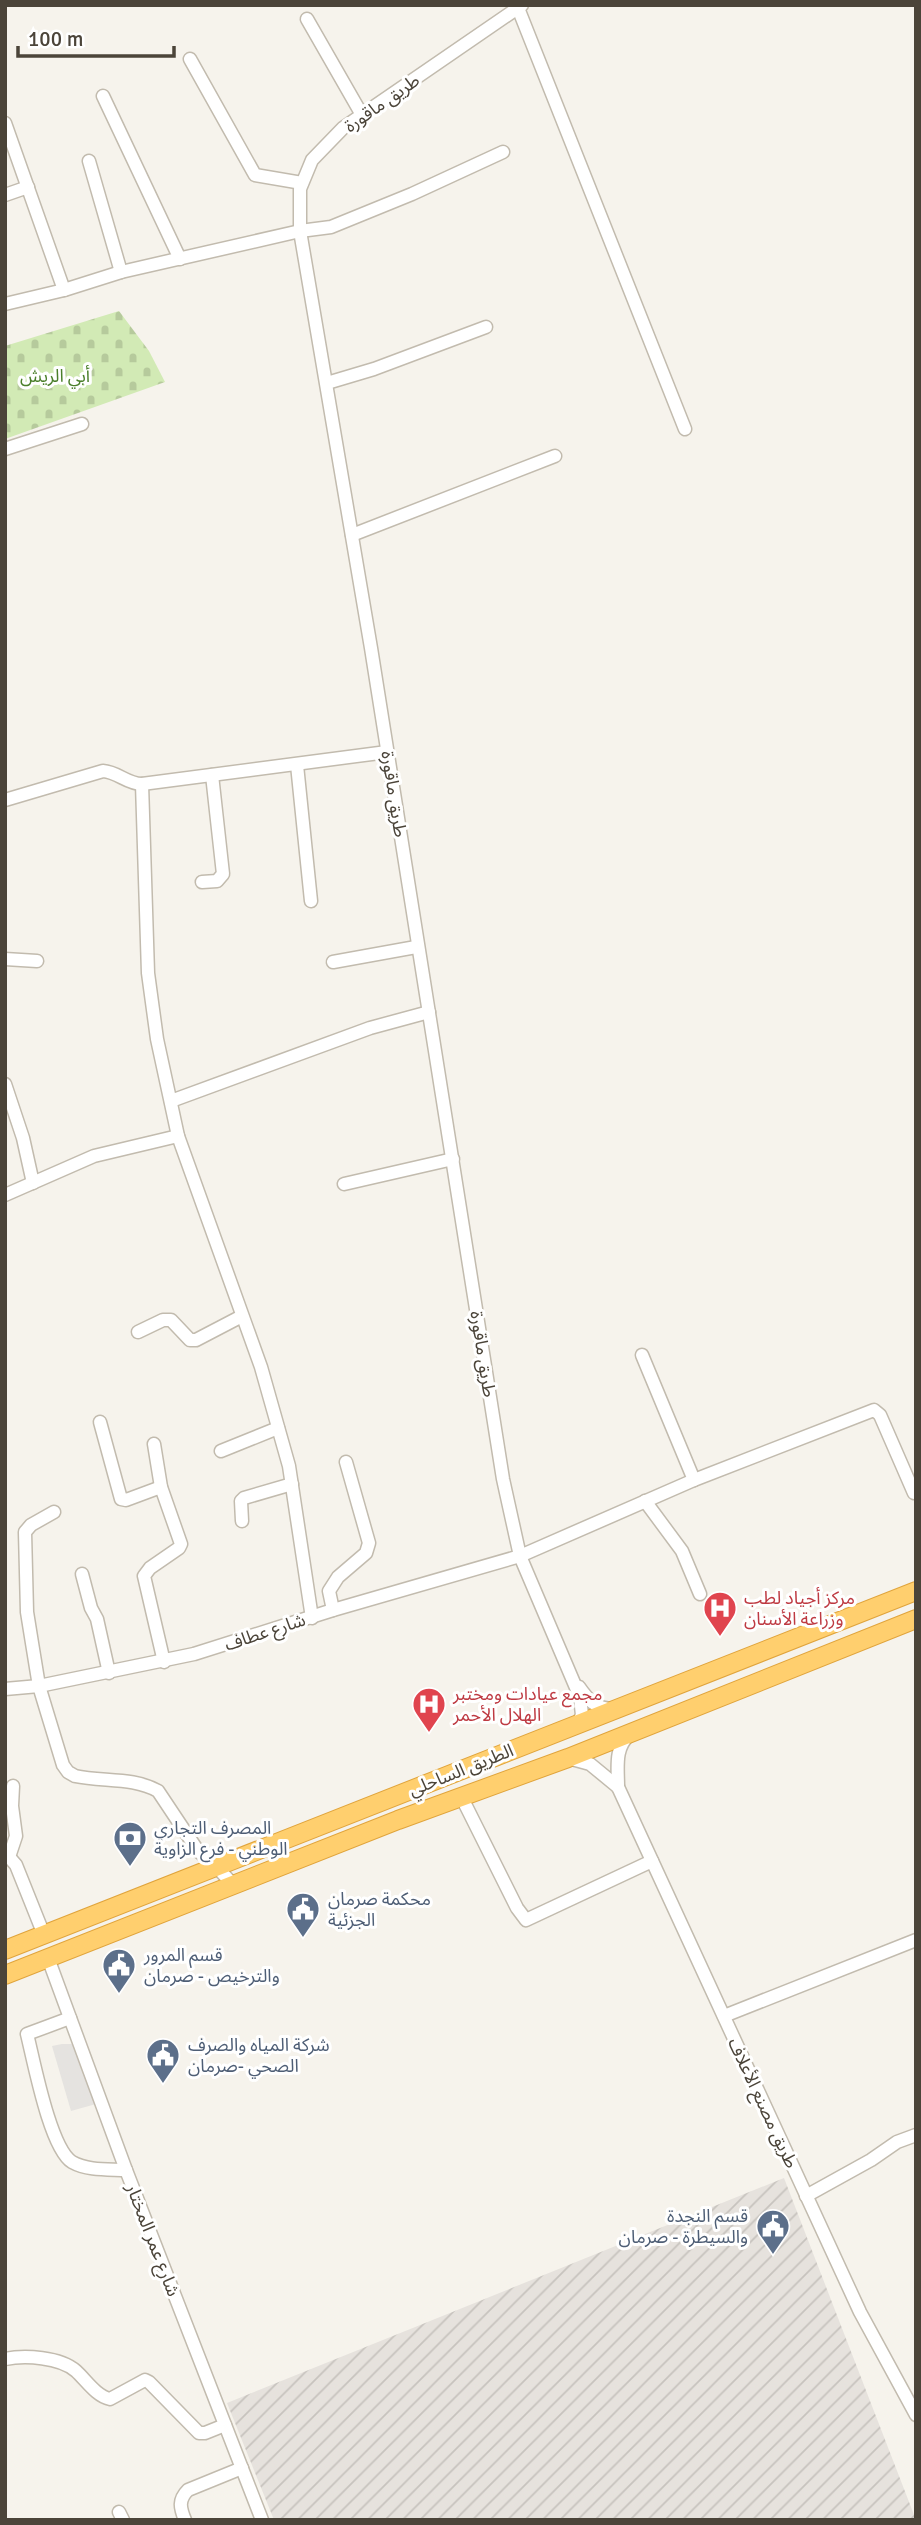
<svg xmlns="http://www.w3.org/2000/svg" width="921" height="2525" font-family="Signika,'Noto Sans Arabic',sans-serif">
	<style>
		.industrial { fill: url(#industrial-furrows) }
		.cemetery { fill: url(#cemetery-stones) }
		.parking { fill: #e5e3e0 }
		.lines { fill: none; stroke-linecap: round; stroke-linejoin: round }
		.minor-casing { stroke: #c2bbae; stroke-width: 15 }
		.highway-casing { stroke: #e0a43c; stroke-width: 20 }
		.minor { stroke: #fff; stroke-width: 12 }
		.highway { stroke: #ffcf6e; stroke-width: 18 }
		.labels { text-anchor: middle; stroke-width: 6; stroke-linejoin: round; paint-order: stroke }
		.street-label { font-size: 18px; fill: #4b4439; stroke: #fff }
		.park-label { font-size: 18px; fill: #4a7f2a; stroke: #fff }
		.health-label { font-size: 18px; fill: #be3a42; stroke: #fff; text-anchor: start }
		.service-label { font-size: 18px; fill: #4e5e75; stroke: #fff; text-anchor: start }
	</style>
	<defs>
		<pattern id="industrial-furrows" width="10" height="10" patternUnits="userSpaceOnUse" patternTransform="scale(1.75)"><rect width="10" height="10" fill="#e6e2dd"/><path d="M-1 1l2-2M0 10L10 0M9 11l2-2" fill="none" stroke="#c7c3be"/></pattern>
		<pattern id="cemetery-stones" width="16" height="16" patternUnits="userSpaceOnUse" patternTransform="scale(1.75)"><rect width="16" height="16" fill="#d2eab5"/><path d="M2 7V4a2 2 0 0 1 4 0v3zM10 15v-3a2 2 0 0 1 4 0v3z" fill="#b6ca9c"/></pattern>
	</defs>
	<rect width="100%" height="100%" fill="#f6f3ec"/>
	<path class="industrial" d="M784 2178 916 2520H274L227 2403Z"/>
	<path class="cemetery" d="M119 311 149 351 165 382 5 439V346Z"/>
	<path class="parking" d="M62 2044H73L96 2104 71 2111 52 2046Z"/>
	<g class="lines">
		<defs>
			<g id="minor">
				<path d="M522 5 343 128 312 160 300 189V231L371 648 503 1479 520 1556 580 1697 582 1715 578 1723"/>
				<path d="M518 8 685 429"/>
				<path d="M307 19 362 115"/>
				<path d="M190 59 255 175 302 183"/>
				<path d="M103 96 180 259"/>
				<path d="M5 123 64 290"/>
				<path d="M89 161 121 272"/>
				<path d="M5 195 28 187"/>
				<path d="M5 304 64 290 121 272 300 231 331 227 412 194 503 152"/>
				<path d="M327 383 374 369 486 327"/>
				<path d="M5 449 82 424"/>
				<path d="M352 535 555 456"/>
				<path d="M297 765 311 901"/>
				<path d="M142 784 148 973 157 1039 178 1136 261 1367 289 1466 312 1618"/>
				<path d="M5 800 103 771C118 772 127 784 142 784L387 752"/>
				<path d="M202 882 217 881 223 874 212 775"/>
				<path d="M5 959 37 961"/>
				<path d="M333 962 416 947"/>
				<path d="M5 1084 23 1138 33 1183"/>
				<path d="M171 1101 370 1028 429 1012"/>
				<path d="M344 1184 453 1159"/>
				<path d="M5 1195 94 1156 178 1136"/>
				<path d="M138 1332 163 1320H171L190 1340H196L242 1316"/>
				<path d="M642 1355 694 1480"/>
				<path d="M100 1422 121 1499 126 1500 161 1487"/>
				<path d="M154 1444 161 1487 181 1544 179 1548 150 1568 144 1576 164 1662"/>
				<path d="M221 1451 278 1428"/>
				<path d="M645 1501 682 1551 700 1594"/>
				<path d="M54 1512 31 1525 25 1532 27 1612 32 1643 39 1686 63 1765 68 1772 75 1776C103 1782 133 1777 158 1791L198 1851 217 1867 234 1886"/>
				<path d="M242 1521 241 1501 244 1498 292 1484"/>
				<path d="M82 1574 91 1608 97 1619 109 1673"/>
				<path d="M333 1610 329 1591 338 1577 366 1553 369 1543 346 1462"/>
				<path d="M579 1687C588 1700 596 1709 613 1709"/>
				<path d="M5 1689 39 1686 194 1654 333 1610 520 1556 694 1480 874 1410 880 1415 914 1493"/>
				<path d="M630 1734C614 1748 618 1767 618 1787L860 2312 916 2415"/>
				<path d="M568 1758 590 1764 618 1787"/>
				<path d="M462 1798 517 1908 526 1920 652 1861"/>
				<path d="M9 1857 16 1836 12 1806 13 1786"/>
				<path d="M5 1858 9 1857 16 1865 44 1935"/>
				<path d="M48 1958 126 2170 262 2520"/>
				<path d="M724 2016 916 1940"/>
				<path d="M70 2018 27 2034C34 2062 50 2148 72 2162 88 2171 109 2169 126 2170"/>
				<path d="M806 2196 871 2160 897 2142 916 2135"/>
				<path d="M5 2359C25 2355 60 2357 76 2371 86 2380 96 2396 110 2399L145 2380 149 2382 199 2433H205L225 2425"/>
				<path d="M119 2512 123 2520"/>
				<path d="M185 2520C180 2508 178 2500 188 2490L242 2468"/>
			</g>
			<g id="highway">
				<path d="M5 1950 916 1591"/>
				<path d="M5 1975 398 1820 568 1758 916 1619"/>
			</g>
		</defs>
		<use href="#minor" class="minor-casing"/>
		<use href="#highway" class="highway-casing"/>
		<use href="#minor" class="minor"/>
		<use href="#highway" class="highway"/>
	</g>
	<defs>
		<symbol id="hospital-pin" viewBox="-11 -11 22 30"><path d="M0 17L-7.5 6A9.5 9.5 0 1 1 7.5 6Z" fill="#e0444e" stroke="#fff"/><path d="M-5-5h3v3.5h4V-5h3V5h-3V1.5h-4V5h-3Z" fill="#fff"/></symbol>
		<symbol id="bank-pin" viewBox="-11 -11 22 30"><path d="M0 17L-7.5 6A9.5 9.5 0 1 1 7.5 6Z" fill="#5c6f8a" stroke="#fff"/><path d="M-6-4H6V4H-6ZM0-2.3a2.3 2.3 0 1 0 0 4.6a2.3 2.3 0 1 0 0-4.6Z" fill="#fff"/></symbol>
		<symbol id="civic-pin" viewBox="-11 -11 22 30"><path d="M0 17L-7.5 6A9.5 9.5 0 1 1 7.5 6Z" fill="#5c6f8a" stroke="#fff"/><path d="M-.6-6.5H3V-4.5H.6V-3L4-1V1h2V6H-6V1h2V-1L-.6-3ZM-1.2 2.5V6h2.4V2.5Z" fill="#fff"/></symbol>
	</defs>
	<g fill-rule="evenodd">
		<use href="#hospital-pin" x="701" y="1589" width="38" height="52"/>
		<use href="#hospital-pin" x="410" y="1685" width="38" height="52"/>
		<use href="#bank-pin" x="111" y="1819" width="38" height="52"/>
		<use href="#civic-pin" x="284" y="1890" width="38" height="52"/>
		<use href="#civic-pin" x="100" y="1946" width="38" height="52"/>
		<use href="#civic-pin" x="144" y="2036" width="38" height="52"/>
		<use href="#civic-pin" x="754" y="2207" width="38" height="52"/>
	</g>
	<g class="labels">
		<g class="street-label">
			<text transform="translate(382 103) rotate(-35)" y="6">طريق ماقورة</text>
			<text transform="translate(394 794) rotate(81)" y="6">طريق ماقورة</text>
			<text transform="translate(483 1354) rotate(81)" y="6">طريق ماقورة</text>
			<text transform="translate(265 1632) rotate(-18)" y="6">شارع عطاف</text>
			<text transform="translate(461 1770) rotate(-22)" y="6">الطريق الساحلي</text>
			<text transform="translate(763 2103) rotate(65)" y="6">طريق مصنع الأعلاف</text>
			<text transform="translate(153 2240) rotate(69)" y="6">شارع عمر المختار</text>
		</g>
		<g class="park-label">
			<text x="55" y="382">أبي الريش</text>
		</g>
		<g class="health-label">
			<text x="744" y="1604">مركز أجياد لطب<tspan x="744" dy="21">وزراعة الأسنان</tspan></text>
			<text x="453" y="1700">مجمع عيادات ومختبر<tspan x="453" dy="21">الهلال الأحمر</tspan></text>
		</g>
		<g class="service-label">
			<text x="154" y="1834">المصرف التجاري<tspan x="154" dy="21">الوطني - فرع الزاوية</tspan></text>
			<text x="328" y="1905">محكمة صرمان<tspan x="328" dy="21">الجزئية</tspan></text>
			<text x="144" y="1961">قسم المرور<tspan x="144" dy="21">والترخيص - صرمان</tspan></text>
			<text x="188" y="2051">شركة المياه والصرف<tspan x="188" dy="21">الصحي -صرمان</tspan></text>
			<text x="748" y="2222" text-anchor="end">قسم النجدة<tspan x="748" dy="21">والسيطرة - صرمان</tspan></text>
		</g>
	</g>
	<rect width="921" height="2525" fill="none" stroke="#4b4439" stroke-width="14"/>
	<path d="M18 46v10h156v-10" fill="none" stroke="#4b4439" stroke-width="3.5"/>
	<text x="28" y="46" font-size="21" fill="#4b4439" stroke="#ffffff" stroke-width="5" paint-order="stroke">100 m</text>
</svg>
